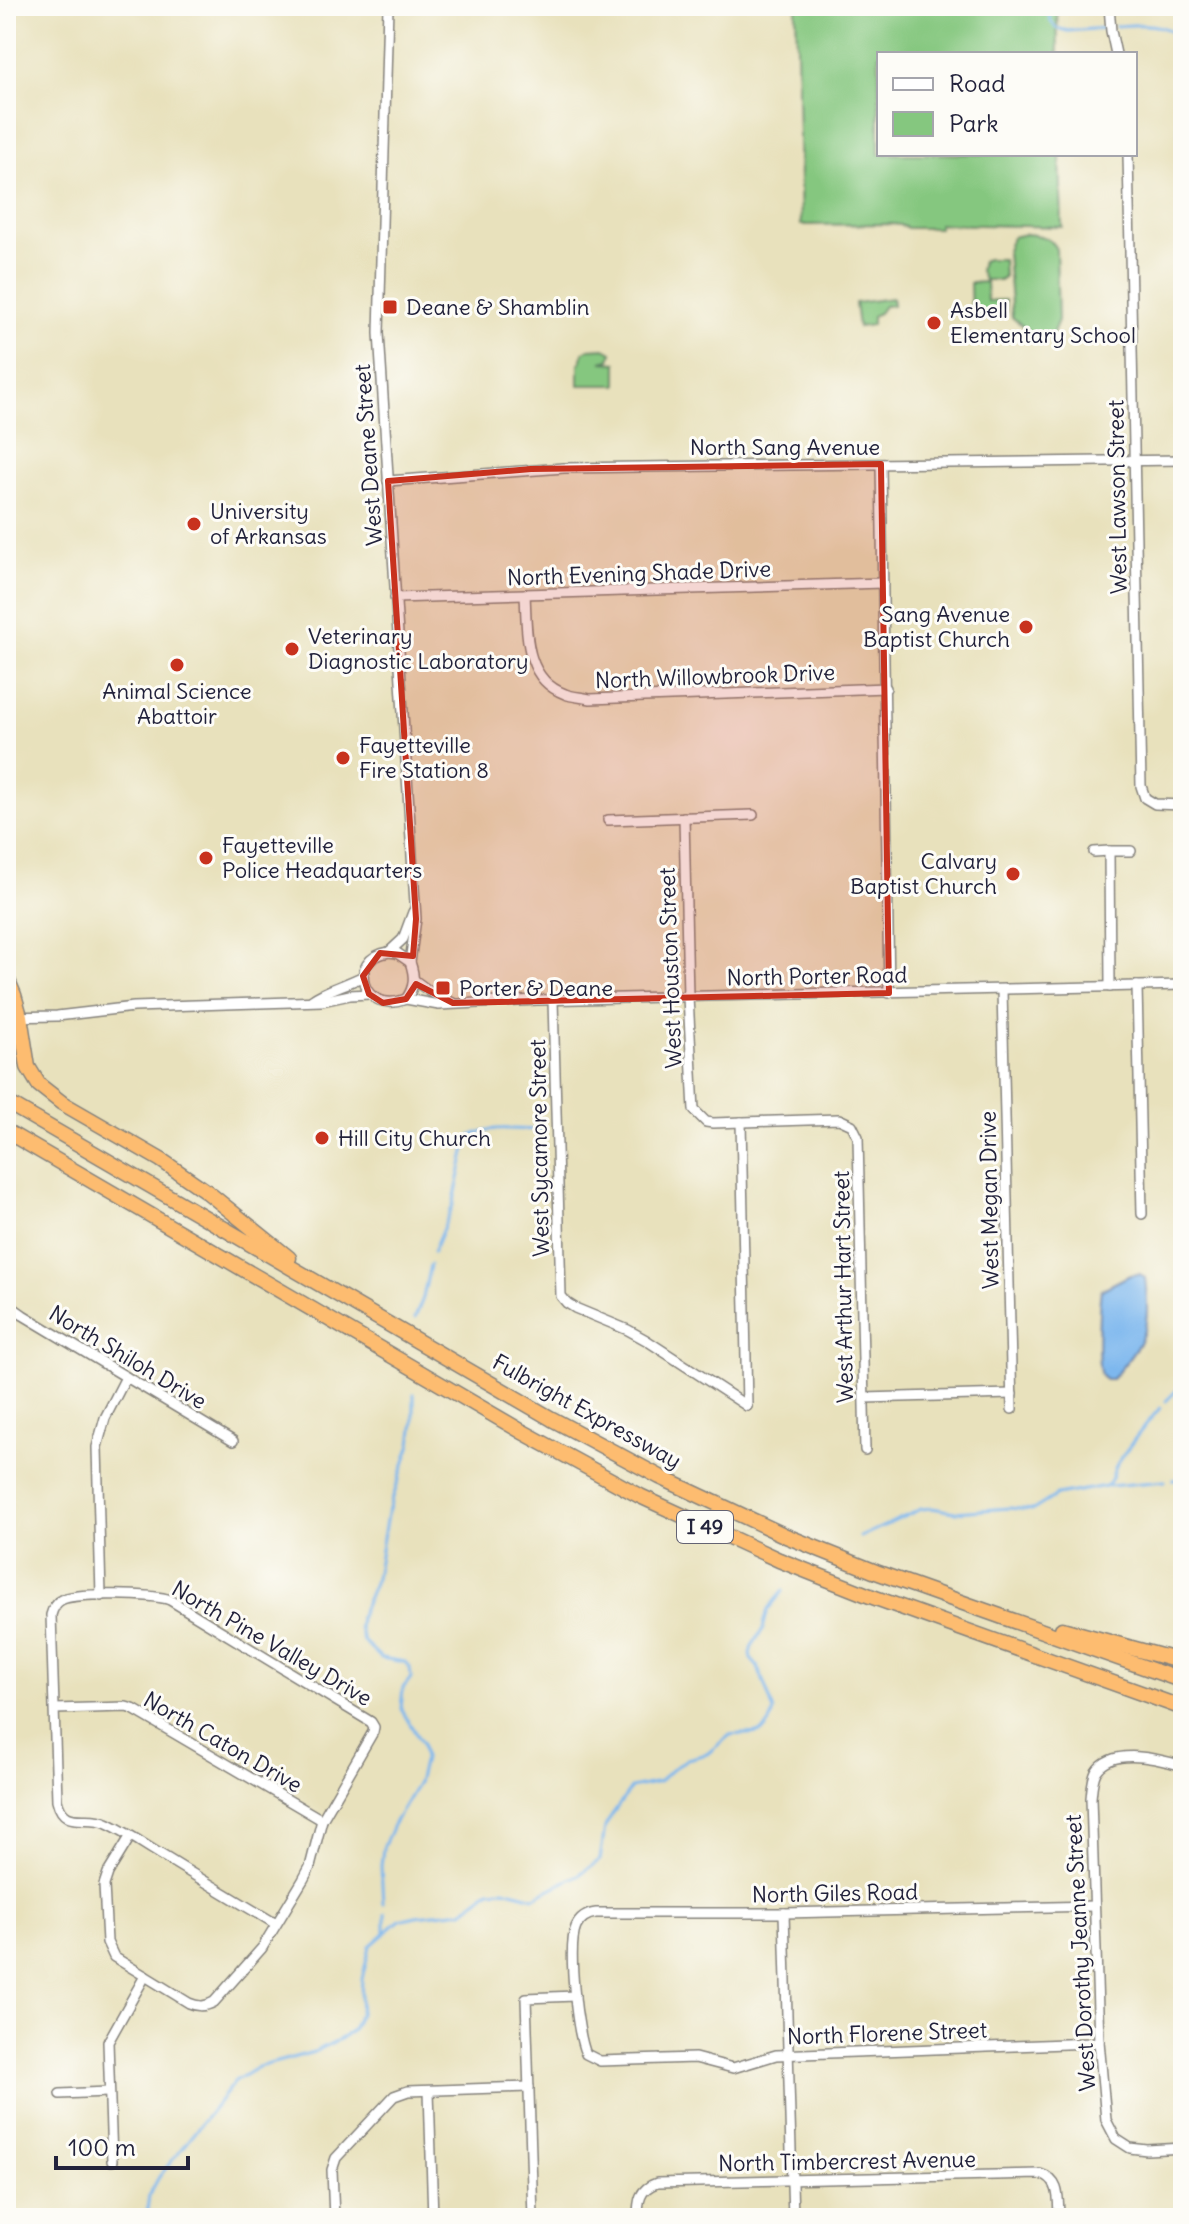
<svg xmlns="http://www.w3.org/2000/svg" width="1189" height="2224" font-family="Delius,sans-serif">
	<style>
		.green { fill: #85c77f; stroke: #54745d; stroke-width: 2 }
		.water { fill: #7db7ee; stroke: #506c94; stroke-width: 2 }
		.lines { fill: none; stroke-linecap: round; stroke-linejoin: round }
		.stream { stroke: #7db7ee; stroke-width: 3 }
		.minor-casing { stroke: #85827c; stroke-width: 12 }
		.highway-casing { stroke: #85827c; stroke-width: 17 }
		.minor { stroke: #fff; stroke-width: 9 }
		.highway { stroke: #fdbc70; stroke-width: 14 }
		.marked { fill: #c8321e; fill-opacity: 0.2; stroke: #c8321e; stroke-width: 6; stroke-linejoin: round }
		.poi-dot { fill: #c8321e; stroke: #fdfcf7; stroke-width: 3 }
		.labels { text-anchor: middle; stroke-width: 6; stroke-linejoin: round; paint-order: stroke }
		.shield { fill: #fdfcf7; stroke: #646373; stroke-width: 2 }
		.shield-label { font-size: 20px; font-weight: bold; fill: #22223b }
		.poi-label { font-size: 22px; fill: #22223b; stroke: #fdfcf7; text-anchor: start }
		.street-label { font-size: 22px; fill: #22223b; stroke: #fdfcf7 }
	</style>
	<rect width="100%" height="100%" fill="#fdfcf7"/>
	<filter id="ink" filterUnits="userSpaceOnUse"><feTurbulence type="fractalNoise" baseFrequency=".0125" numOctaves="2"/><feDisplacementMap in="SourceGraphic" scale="16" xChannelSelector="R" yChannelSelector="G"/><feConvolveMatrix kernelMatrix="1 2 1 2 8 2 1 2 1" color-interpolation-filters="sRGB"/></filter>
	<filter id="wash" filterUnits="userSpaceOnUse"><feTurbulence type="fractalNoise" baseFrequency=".006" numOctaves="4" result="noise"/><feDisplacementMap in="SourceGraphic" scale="32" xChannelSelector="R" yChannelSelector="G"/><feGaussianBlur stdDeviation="1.8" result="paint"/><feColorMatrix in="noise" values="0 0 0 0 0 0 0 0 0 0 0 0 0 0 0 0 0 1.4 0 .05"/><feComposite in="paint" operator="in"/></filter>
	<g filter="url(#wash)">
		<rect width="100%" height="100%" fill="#e8e1bc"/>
		<g class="green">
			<path d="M796 6H1057L1058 54H879V154H1060L1062 227 939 224V228H907L900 225 892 224 801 225Z"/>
			<path d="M1025 234C1039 235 1049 236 1056 249L1058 320 1052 335C1032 336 1026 330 1012 317L1007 251 1012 237Z"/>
			<path d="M987 259H1003L1004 278 1001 280H984L980 271 982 261Z"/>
			<path d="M986 282 987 301 1005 300 1006 314 971 316 970 283Z"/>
			<path d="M892 298 893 305 884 306 879 313 872 316V325L858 327 855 303Z"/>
			<path d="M605 348 612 352 610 360 602 362 617 363V385H579V363L581 362 584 352 589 349Z"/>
		</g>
		<path class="water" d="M1140 1274 1145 1278C1151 1329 1145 1341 1112 1379H1106C1104 1378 1102 1376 1101 1375 1096 1364 1099 1302 1101 1290L1130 1275Z"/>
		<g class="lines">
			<g class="stream">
				<path d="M1046 6 1051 21 1056 28 1068 31 1105 28"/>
				<path d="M1116 26C1133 25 1164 21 1175 36L1179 139 1183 157"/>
				<path d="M433 1252 453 1205 465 1152 471 1136C493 1123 521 1132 545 1129"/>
				<path d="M415 1318 423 1298 430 1265"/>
				<path d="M1166 1401 1183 1384"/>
				<path d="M1173 1480 1183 1479"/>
				<path d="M1109 1486 1165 1481"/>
				<path d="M860 1537 921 1509 932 1508 955 1512 1009 1508 1033 1510 1057 1495 1106 1486C1114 1480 1112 1472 1117 1464 1130 1444 1145 1425 1160 1408"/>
				<path d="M383 1903 381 1866 383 1848 393 1825 418 1783 424 1759 422 1744 401 1709 403 1688 411 1678 410 1668 405 1662 381 1658 363 1641 359 1627 360 1616 376 1578 387 1515 411 1444 414 1421V1394"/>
				<path d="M385 1913V1932"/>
				<path d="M146 2218 149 2195 159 2177 235 2081 258 2067 314 2052 344 2037 352 2030 360 2013 362 1979 370 1946 400 1920 416 1916 463 1911 490 1890 504 1889 535 1897 580 1874 600 1860 605 1827 611 1816 631 1788 659 1782 672 1769 687 1759 707 1754 730 1735C752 1732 768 1740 774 1711L758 1667 751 1659 750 1654 752 1646 763 1629 768 1609 783 1591"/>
			</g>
		</g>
	</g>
	<g filter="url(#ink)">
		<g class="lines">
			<defs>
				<g id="minor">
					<path d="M388 6 379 333 416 919 410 962"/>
					<path d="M1109 6 1111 31 1116 54"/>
					<path d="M1128 154 1141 786 1145 798 1155 804 1183 805"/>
					<path d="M881 464 889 993"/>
					<path d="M388 481 564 468 1183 460"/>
					<path d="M525 594C527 630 523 679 565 694 572 697 582 697 590 699L886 688"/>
					<path d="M395 598 883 583"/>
					<path d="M684 817 688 997 694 1110 706 1122 713 1123 839 1119 852 1125 858 1137 865 1450"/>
					<path d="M608 820 753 815"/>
					<path d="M1094 852 1109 851"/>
					<path d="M389 952 397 953 410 962C415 976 415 987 406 999 362 1016 345 959 389 952Z"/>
					<path d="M389 952 403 939 413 912"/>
					<path d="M414 980 429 991 453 1003"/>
					<path d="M1137 986 1142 1214"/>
					<path d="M1110 987 1109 851H1131"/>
					<path d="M1002 990 1012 1409"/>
					<path d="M406 999 439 1005 537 1000 1183 985"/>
					<path d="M312 1000C327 989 347 985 363 976"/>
					<path d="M553 1000 561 1296 567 1303 575 1308 628 1330 646 1340 747 1406"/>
					<path d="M6 1017 57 1016 134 1007 322 1001 350 995 369 994"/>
					<path d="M741 1122 747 1406"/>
					<path d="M6 1303 23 1315 233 1441"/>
					<path d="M864 1398 1012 1394"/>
					<path d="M101 1596 97 1447 105 1418 126 1377"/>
					<path d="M55 1709 126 1707 133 1709 322 1820"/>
					<path d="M1183 1766C1160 1759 1112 1746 1096 1772 1092 1780 1092 1790 1091 1798L1099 2041 1106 2120 1116 2139 1130 2148 1147 2150 1183 2148"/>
					<path d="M130 1837 108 1873 104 1885 107 1942 114 1957 189 2003C198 2007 205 2007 214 2002L262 1948 303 1880 310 1867 322 1820 373 1732 374 1727 371 1722 170 1600C155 1594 74 1592 61 1600 55 1603 53 1608 51 1615L57 1800C64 1831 87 1813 107 1823 125 1831 143 1844 160 1854 199 1878 237 1901 276 1924"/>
					<path d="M1094 1906 784 1913H596C587 1914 580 1918 576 1927 567 1947 577 2034 586 2054L600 2061 695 2058 733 2068 776 2055 1091 2043 1099 2041"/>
					<path d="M784 1913 793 2218"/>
					<path d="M429 2091 433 2218"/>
					<path d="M60 2094 108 2092"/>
					<path d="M112 2161 108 2042 145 1976"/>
					<path d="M334 2218 332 2170 336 2158 394 2096 408 2091 529 2087"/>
					<path d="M533 2218 526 1998 575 1996"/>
					<path d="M638 2218C638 2201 639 2189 657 2183L1040 2174C1061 2180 1058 2199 1059 2218"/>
				</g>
				<g id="highway">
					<path d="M6 976 14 995 20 1016 28 1067 39 1085 62 1103 161 1160 206 1191 289 1258"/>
					<path d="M6 1102 552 1419 660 1477 786 1536 876 1572 1183 1681"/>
					<path d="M6 1131 521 1431 640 1496 779 1560 870 1596 1183 1708"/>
					<path d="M1062 1629 1183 1662"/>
				</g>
			</defs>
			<use href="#minor" class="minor-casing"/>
			<use href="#highway" class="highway-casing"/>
			<use href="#minor" class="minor"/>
			<use href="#highway" class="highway"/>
		</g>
	</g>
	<path class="marked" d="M881 464 889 993 453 1003 416 984 406 999 383 1003 369 994 363 976 380 953 413 956 416 919 388 481 531 469Z"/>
	<g class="poi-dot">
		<rect x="382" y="299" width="16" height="16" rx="4"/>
		<circle cx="934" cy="323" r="8"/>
		<circle cx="194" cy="524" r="8"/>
		<circle cx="1026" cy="627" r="8"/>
		<circle cx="292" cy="649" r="8"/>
		<circle cx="177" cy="665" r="8"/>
		<circle cx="343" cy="758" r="8"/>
		<circle cx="206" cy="858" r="8"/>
		<circle cx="1013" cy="874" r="8"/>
		<rect x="435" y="980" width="16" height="16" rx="4"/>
		<circle cx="322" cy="1138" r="8"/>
	</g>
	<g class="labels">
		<rect class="shield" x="677" y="1511" width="56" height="32" rx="6"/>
		<g class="shield-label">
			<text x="705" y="1534">I 49</text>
		</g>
		<g class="poi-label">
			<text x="406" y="315">Deane &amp; Shamblin</text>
			<text x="950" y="318">Asbell<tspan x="950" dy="25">Elementary School</tspan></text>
			<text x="210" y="519">University<tspan x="210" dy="25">of Arkansas</tspan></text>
			<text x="1010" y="622" text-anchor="end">Sang Avenue<tspan x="1010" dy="25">Baptist Church</tspan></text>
			<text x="308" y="644">Veterinary<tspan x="308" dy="25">Diagnostic Laboratory</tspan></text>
			<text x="177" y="699" text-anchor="middle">Animal Science<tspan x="177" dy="25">Abattoir</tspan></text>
			<text x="359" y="753">Fayetteville<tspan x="359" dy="25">Fire Station 8</tspan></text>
			<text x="222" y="853">Fayetteville<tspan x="222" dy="25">Police Headquarters</tspan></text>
			<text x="997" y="869" text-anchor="end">Calvary<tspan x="997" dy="25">Baptist Church</tspan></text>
			<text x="459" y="996">Porter &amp; Deane</text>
			<text x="338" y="1146">Hill City Church</text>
		</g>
		<g class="street-label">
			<text x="785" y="455">North Sang Avenue</text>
			<text transform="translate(368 455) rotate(-94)" y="8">West Deane Street</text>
			<text transform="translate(1117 497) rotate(-91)" y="8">West Lawson Street</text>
			<text transform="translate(639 573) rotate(-2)" y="8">North Evening Shade Drive</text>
			<text transform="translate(715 676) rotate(-2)" y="8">North Willowbrook Drive</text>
			<text transform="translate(670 968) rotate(-92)" y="8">West Houston Street</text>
			<text transform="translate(817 976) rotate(-1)" y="8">North Porter Road</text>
			<text transform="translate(539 1148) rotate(-91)" y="8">West Sycamore Street</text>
			<text transform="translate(989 1200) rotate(-91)" y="8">West Megan Drive</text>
			<text transform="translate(843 1287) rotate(-91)" y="8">West Arthur Hart Street</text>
			<text transform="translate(128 1357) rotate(31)" y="8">North Shiloh Drive</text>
			<text transform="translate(587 1411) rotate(29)" y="8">Fulbright Expressway</text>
			<text transform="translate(272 1643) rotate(30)" y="8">North Pine Valley Drive</text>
			<text transform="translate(223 1742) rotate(30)" y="8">North Caton Drive</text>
			<text transform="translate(835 1893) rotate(-1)" y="8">North Giles Road</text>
			<text transform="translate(1080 1953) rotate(-93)" y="8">West Dorothy Jeanne Street</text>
			<text transform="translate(887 2033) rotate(-2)" y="8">North Florene Street</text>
			<text transform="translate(847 2161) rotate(-1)" y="8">North Timbercrest Avenue</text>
		</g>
	</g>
	<rect width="1189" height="2224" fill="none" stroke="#fdfcf7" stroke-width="32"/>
	<rect x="877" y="52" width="260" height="104" fill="#fdfcf7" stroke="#a5a5ac" stroke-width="2"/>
	<rect x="893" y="78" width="40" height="12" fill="#ffffff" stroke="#a5a5ac" stroke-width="2"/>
	<text x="949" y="92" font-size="24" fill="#22223b">Road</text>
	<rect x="893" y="112" width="40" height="24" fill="#85c77f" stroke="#a5a5ac" stroke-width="2"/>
	<text x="949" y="132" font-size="24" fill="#22223b">Park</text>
	<path d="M56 2156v12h132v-12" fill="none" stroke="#22223b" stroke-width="4"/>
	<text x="68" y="2156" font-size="24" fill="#22223b" stroke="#fdfcf7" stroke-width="6" paint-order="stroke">100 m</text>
</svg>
